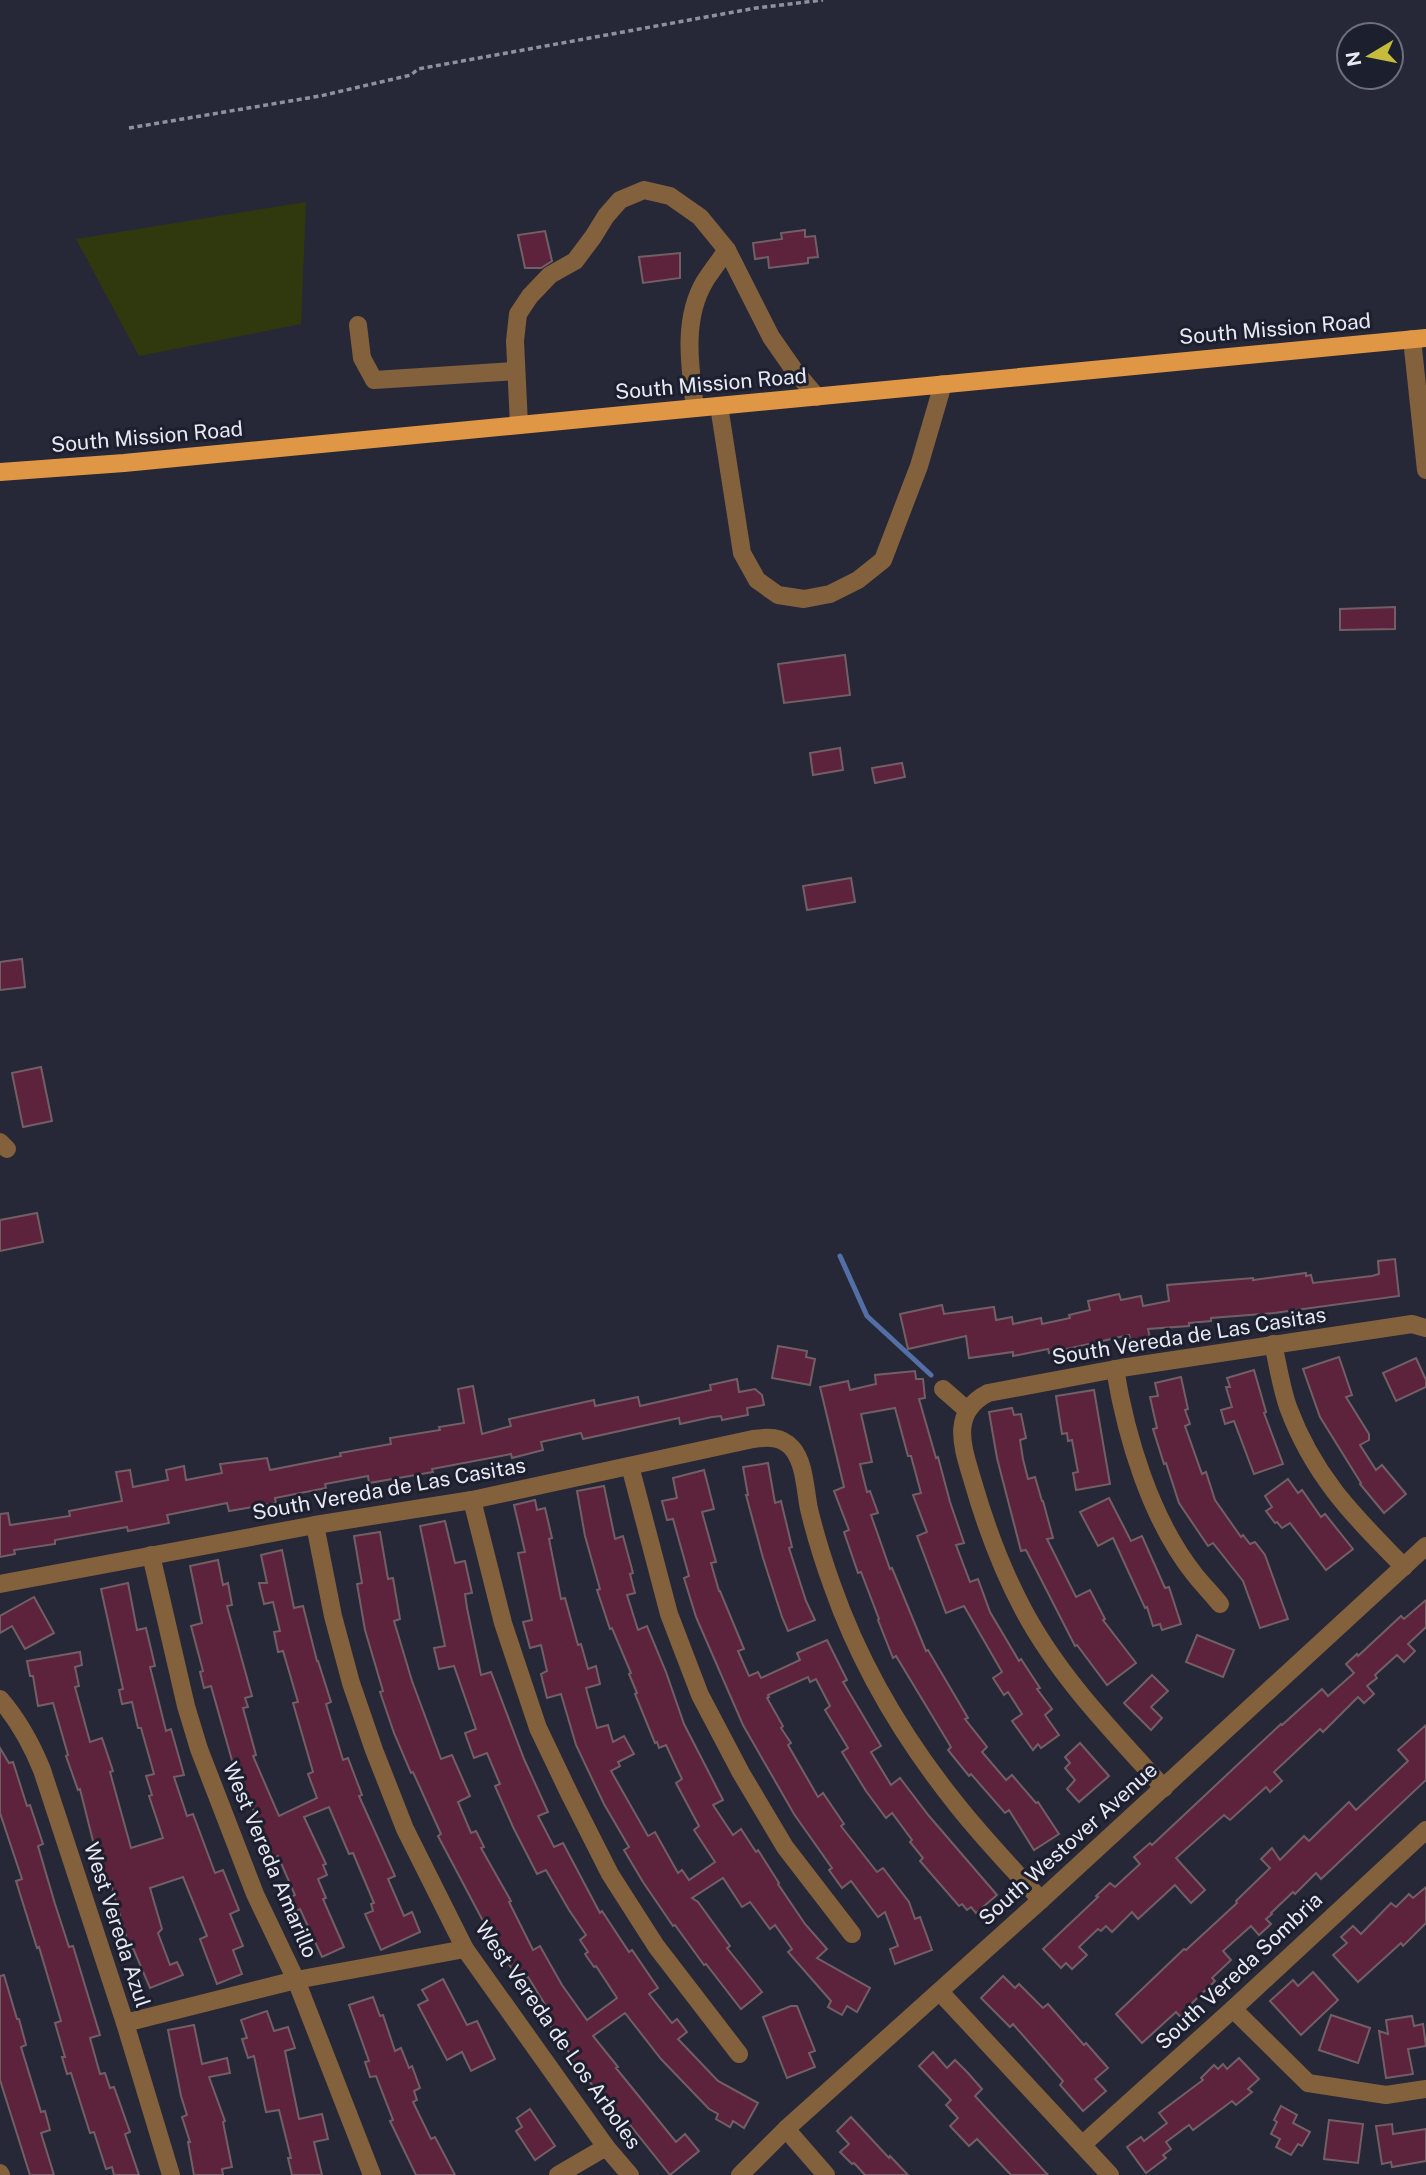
<svg xmlns="http://www.w3.org/2000/svg" width="1426" height="2175" font-family="'Public Sans',sans-serif">
	<style>
		.green { fill: #30390e }
		.lines { fill: none; stroke-linecap: round; stroke-linejoin: round }
		.stream { stroke: #536fa5; stroke-width: 5 }
		.building { fill: #5d223c; stroke: #725f65; stroke-width: 2 }
		.path { stroke: #8f919e; stroke-width: 3.5; stroke-dasharray: 5 3.5; stroke-linecap: butt }
		.minor { stroke: #84613d; stroke-width: 18 }
		.major { stroke: #df9645; stroke-width: 18 }
		.labels { text-anchor: middle; stroke-width: 6; stroke-linejoin: round; paint-order: stroke }
		.street-label { font-size: 21px; fill: #e7e9f3; stroke: #1c1f2d }
	</style>
	<rect width="100%" height="100%" fill="#262837"/>
	<path class="green" d="M306 202 301 324 139 356 76 239Z"/>
	<g class="lines">
		<path class="stream" d="M840 1256 867 1316 931 1375"/>
	</g>
	<g class="building">
		<path d="M805 230V237L815 236 818 257 808 258V263L769 268 768 257 755 259 753 243 782 239 781 233Z"/>
		<path d="M545 231 552 261 541 268H525L518 235Z"/>
		<path d="M680 253V278L643 283 639 257Z"/>
		<path d="M1395 607V629L1340 630V609Z"/>
		<path d="M845 655 850 695 784 703 778 664Z"/>
		<path d="M840 748 843 770 813 775 810 753Z"/>
		<path d="M902 763 905 777 875 783 872 768Z"/>
		<path d="M851 878 855 902 807 910 803 886Z"/>
		<path d="M22 959 25 987 0 990V962Z"/>
		<path d="M41 1067 52 1121 23 1127 12 1073Z"/>
		<path d="M37 1213 43 1242 0 1251V1220Z"/>
		<path d="M1395 1259 1399 1296 1274 1313 1211 1318V1321L1189 1323V1326L1148 1329 1150 1338 1131 1341 1129 1335 1049 1353 1048 1349 1013 1356V1352L969 1358 966 1336 908 1349 900 1314 942 1305 944 1314 994 1307 996 1320 1012 1317 1013 1324 1041 1318 1042 1324 1070 1318 1069 1315 1090 1310 1088 1301 1119 1294 1121 1300 1141 1296 1143 1306 1169 1301 1167 1285 1253 1278V1280L1306 1273V1276L1311 1275 1313 1283 1372 1276 1379 1274 1378 1261Z"/>
		<path d="M778 1346 807 1351 806 1357 815 1359 810 1385 772 1378Z"/>
		<path d="M1339 1357 1352 1395 1346 1397 1369 1434V1440L1360 1445 1376 1470 1382 1465 1406 1494 1384 1513 1360 1484 1361 1483 1320 1417 1303 1369Z"/>
		<path d="M1416 1358 1426 1380V1387L1396 1401 1383 1373Z"/>
		<path d="M1254 1370 1266 1412 1264 1413 1283 1464 1254 1474 1234 1421 1225 1424 1221 1410 1232 1407 1226 1387H1230L1227 1378Z"/>
		<path d="M915 1371 916 1379H923L925 1398 919 1399 936 1458 938 1457 950 1502 964 1543 956 1545 970 1582 978 1579 990 1612 1019 1661 1021 1659 1040 1688 1037 1689 1052 1709 1045 1715 1059 1735 1041 1748 1038 1744 1033 1750 1012 1721 1022 1714 1008 1692 1004 1695 993 1678 1002 1672 964 1606 946 1613 917 1536 927 1532 913 1495 921 1493 911 1456H908L895 1408 861 1414 872 1462 860 1464 867 1492 870 1491 878 1513 871 1515 890 1569 892 1568 926 1651 928 1650 968 1718 965 1719 987 1747 982 1752 1006 1780 1012 1775 1036 1803 1038 1802 1059 1834 1034 1850 1009 1810 1005 1813 971 1774 969 1776 948 1750 951 1747 896 1656 893 1658 878 1620 879 1619 861 1572 858 1573 844 1532 849 1530 834 1491 844 1487 820 1387 848 1381 850 1390 876 1384 875 1375Z"/>
		<path d="M1181 1377 1188 1409 1185 1410 1190 1424 1185 1426 1202 1474 1206 1472 1215 1500 1241 1537 1243 1535 1250 1544 1255 1542 1265 1555 1288 1619 1260 1628 1243 1581 1213 1543 1208 1546 1179 1503 1166 1463 1164 1464 1153 1429 1157 1428 1150 1397 1158 1396 1155 1383Z"/>
		<path d="M737 1379 739 1392 755 1389 762 1395 764 1405 747 1408 748 1415 722 1420 721 1416 712 1417 680 1424 679 1418 583 1439 581 1433 541 1442 543 1450 512 1458 511 1454 432 1469 433 1472 369 1483 368 1476 325 1484 326 1488 275 1498 276 1503 229 1511 227 1503 167 1515 169 1523 128 1531 127 1527 55 1540V1544L14 1550 15 1554 0 1557V1514L8 1513 10 1525 70 1516 69 1511 122 1501 116 1472 130 1470 133 1487 168 1480 166 1470 184 1466 186 1480 222 1473 220 1464 267 1458 270 1470 341 1456 340 1453 391 1444 390 1438 440 1430 439 1427 464 1423 458 1389 473 1386 482 1434 511 1426 509 1419 594 1400 595 1406 638 1397 640 1406 711 1390 710 1385Z"/>
		<path d="M1094 1390 1110 1484 1076 1490 1073 1473 1078 1472 1072 1440 1068 1441 1067 1433 1062 1434 1056 1396Z"/>
		<path d="M1012 1408 1014 1415 1021 1414 1026 1438 1020 1440 1023 1459 1028 1479 1035 1477 1042 1501H1043L1053 1538 1047 1539 1076 1597 1090 1590 1105 1619 1103 1620 1136 1663 1107 1685 1077 1645 1075 1646 1026 1550 1021 1551 997 1458 989 1412Z"/>
		<path d="M768 1463 775 1503 781 1501 792 1547 789 1548 806 1601 815 1620 788 1631 782 1617 763 1558 746 1495H748L743 1467Z"/>
		<path d="M704 1470 714 1509 702 1512 716 1562 711 1563 719 1591H720L744 1649 738 1651 749 1676 758 1672 761 1678 800 1660 797 1653 827 1640 847 1680 843 1682 881 1746 871 1752 891 1785 900 1778 929 1816 997 1895 976 1913 971 1907 967 1910 962 1904 959 1906 920 1861 923 1858 910 1842 912 1840 892 1813 886 1818 866 1791 842 1752 848 1748 825 1710 830 1706 816 1679 810 1682 808 1677 768 1695 769 1697 767 1698 783 1726 781 1728 791 1743 788 1745 818 1797 823 1793 844 1824 841 1826 877 1872 883 1868 909 1902 915 1919 920 1917 932 1950 895 1964 890 1949 898 1946 885 1912 878 1917 851 1881 842 1888 829 1870 832 1868 794 1814 743 1725 696 1617 684 1578 689 1576 673 1519 667 1520 662 1501 677 1498 673 1478Z"/>
		<path d="M1288 1479 1298 1493 1302 1490 1321 1517 1325 1514 1353 1549 1326 1570 1290 1523 1282 1528 1277 1522 1275 1523 1266 1511 1272 1507 1265 1496Z"/>
		<path d="M604 1486 615 1539 623 1536 633 1573 630 1574 635 1593 627 1595 638 1630 647 1626 666 1672 684 1724 723 1800 713 1805 733 1835 741 1829 756 1852 758 1850 779 1883 778 1884 805 1924 827 1949 817 1958 870 1988 857 2012 847 2006 842 2015 828 2007 831 2001 788 1952 792 1949 775 1925 770 1929 750 1902 742 1907 723 1878 692 1898 698 1902 730 1946 727 1948 762 1992 741 2009 706 1964 704 1965 675 1925 673 1926 643 1882 624 1850 629 1847 604 1804 576 1745 561 1694 547 1698 541 1674 547 1671 541 1645 530 1648 523 1622 532 1620 518 1553 525 1552 514 1505 535 1500 537 1510 545 1508 552 1538 549 1539 561 1599 565 1598 578 1645 581 1644 588 1669 596 1666 600 1684 586 1688 597 1728 608 1725 613 1742 624 1736 634 1754 618 1762 620 1766 611 1771 648 1836 655 1832 678 1873 682 1870 689 1880 715 1862 694 1830 699 1826 676 1783 682 1779 666 1745 659 1748 657 1742 655 1743 635 1694 637 1693 629 1674 631 1673 612 1628 610 1629 597 1590 600 1589 585 1536 577 1491Z"/>
		<path d="M1109 1498 1131 1541 1142 1536 1165 1588 1169 1587 1181 1624 1162 1630 1160 1624 1153 1626 1147 1607 1145 1608 1113 1538 1098 1546 1080 1512Z"/>
		<path d="M445 1521 455 1563 465 1561 472 1593 465 1594 467 1608 481 1675 491 1672 524 1759 548 1812 538 1816 554 1847 563 1843 600 1913 602 1911 629 1952 632 1950 658 1988 649 1994 672 2023 677 2019 687 2032 678 2039 718 2081 758 2103 744 2128 733 2121 730 2127 716 2119 718 2114 709 2109 661 2059 625 2013 593 2036 618 2067 616 2068 676 2142 685 2134 699 2151 670 2175 630 2125 627 2127 569 2057 571 2055 539 2011 546 2006 528 1977 520 1982 504 1956 502 1957 438 1836 441 1834 413 1772 411 1773 394 1733 380 1692 383 1691 365 1630 357 1584 362 1583 354 1536 380 1532 388 1579 393 1578 400 1619 394 1621 412 1681 441 1759 452 1755 470 1796 458 1802 471 1833 476 1831 484 1847 481 1848 511 1901 509 1902 533 1950 540 1946 562 1985 587 2020 617 1998 596 1966 594 1967 585 1954 588 1952 580 1940 586 1935 569 1910 546 1870 537 1874 513 1827 495 1786 500 1784 487 1753 474 1758 465 1733 476 1729 454 1666 439 1669 434 1648 445 1646 420 1526Z"/>
		<path d="M282 1550 294 1608 303 1606 317 1661H318L331 1702 326 1704 343 1760 348 1758 362 1795 359 1796 395 1876 388 1879 404 1916 412 1912 420 1932 381 1950 365 1914 373 1911 371 1904 374 1903 353 1853 349 1854 329 1807 304 1817 326 1864 323 1865 327 1875 318 1879 326 1898 323 1899 344 1947 322 1957 300 1909 294 1912 288 1898 295 1895 278 1856 272 1859 257 1827 260 1825 233 1764 211 1686 204 1688 200 1672 203 1671 191 1626 202 1623 190 1566 218 1560 223 1585 228 1583 232 1605 227 1606 252 1696 245 1698 248 1707 243 1708 256 1755 253 1756 279 1816 317 1798 308 1774 313 1772 293 1703 298 1702 283 1651 278 1652 274 1632 280 1631 273 1602 264 1604 259 1583H267L261 1555Z"/>
		<path d="M128 1583 137 1630 146 1628 155 1666 150 1667 166 1731 171 1729 184 1775 174 1777 187 1816 193 1814 215 1873 223 1870 239 1910 230 1914 243 1946 233 1950 242 1974 217 1984 200 1939 207 1936 183 1877 150 1888 162 1929 158 1933 170 1965 177 1962 183 1975 150 1988 133 1948 130 1949 111 1885 105 1889 80 1789 78 1790 66 1756 68 1755 53 1703 38 1706 33 1676H30L27 1661 80 1652 82 1665 75 1667 79 1686 75 1687 90 1742 102 1738 113 1771 110 1772 131 1848 163 1838 149 1796 152 1795 146 1776 154 1774 141 1728H138L132 1702 122 1704 119 1690 123 1689 101 1589Z"/>
		<path d="M34 1597 54 1633 25 1649 12 1626 0 1633V1616Z"/>
		<path d="M1426 1600V1627L1408 1644 1415 1651 1404 1662 1397 1655 1375 1675 1377 1678 1367 1686 1374 1694 1364 1703 1358 1697 1323 1732 1320 1729 1274 1772 1282 1781 1270 1792 1266 1787 1230 1820 1224 1815 1176 1858 1205 1890 1191 1903 1175 1885 1138 1919 1132 1912 1112 1932 1106 1926 1101 1931 1098 1929 1079 1947 1087 1955 1072 1969 1066 1963 1061 1968 1043 1949 1098 1897 1096 1896 1110 1883 1115 1887 1140 1864 1134 1857 1150 1843 1152 1845 1281 1724 1282 1725 1322 1689 1328 1696 1354 1673 1346 1664 1357 1654 1358 1656 1401 1616 1404 1619Z"/>
		<path d="M1197 1635 1234 1650 1223 1677 1186 1662Z"/>
		<path d="M1152 1675 1168 1691 1151 1707 1162 1718 1151 1730 1124 1703Z"/>
		<path d="M1426 1725V1780L1321 1879 1316 1873 1295 1894 1293 1892 1271 1913 1272 1914 1266 1919 1271 1924 1259 1935 1251 1926 1223 1951 1231 1960 1212 1978 1215 1981 1190 2005 1199 2013 1187 2024 1176 2012 1142 2043 1116 2014 1184 1949 1186 1950 1237 1903 1236 1901 1270 1868 1261 1859 1272 1848 1280 1860 1304 1836 1309 1841 1349 1802 1356 1810 1408 1761 1398 1750Z"/>
		<path d="M1080 1743 1109 1776 1079 1802 1067 1789 1075 1780 1065 1768 1070 1763 1065 1757Z"/>
		<path d="M0 1748 9 1763 13 1762 27 1806 30 1805 43 1844 38 1846 55 1904 69 1947 73 1946 100 2035 90 2038 100 2074 105 2073 110 2088 114 2087 130 2132 125 2134 139 2175H114L112 2167 106 2169 94 2132 90 2133 71 2073 67 2074 62 2057H65L55 2023 61 2021 39 1947 37 1948 16 1881 22 1879 0 1813Z"/>
		<path d="M1426 1887V1923L1403 1946 1401 1943 1358 1982 1333 1955 1347 1943 1341 1937 1353 1926 1361 1934 1391 1903 1396 1907 1409 1894 1413 1898Z"/>
		<path d="M1313 1972 1338 2000 1301 2035 1270 2001 1293 1980 1298 1986Z"/>
		<path d="M4 1975 17 2019H19L26 2045 21 2047 41 2112 45 2111 50 2130 41 2133 54 2175H30L0 2080V1976Z"/>
		<path d="M1003 1976 1015 1988 1019 1984 1043 2008 1048 2004 1084 2045 1086 2043 1108 2068 1095 2079 1106 2091 1083 2111 1060 2085 1063 2081 1013 2024 1010 2027 981 1998Z"/>
		<path d="M443 1979 467 2025 477 2021 495 2059 471 2071 462 2052 447 2060 418 2005 428 2000 422 1990Z"/>
		<path d="M373 1997 380 2016 383 2015 395 2051 401 2048 409 2068 412 2066 420 2088 414 2091 417 2100 413 2102 431 2139 435 2137 455 2175H416L390 2121 393 2120 376 2076 370 2077 365 2062 369 2061 349 2005Z"/>
		<path d="M791 2006H797L815 2051 809 2053 815 2067 787 2078 763 2017Z"/>
		<path d="M267 2011 274 2031 288 2027 295 2048 285 2051 299 2119 322 2114 328 2139 314 2142 322 2175H292L288 2158H291L279 2110 266 2112 254 2056 248 2058 242 2039 247 2038 241 2020Z"/>
		<path d="M1331 2015 1370 2028 1358 2063 1319 2050Z"/>
		<path d="M1412 2016 1414 2026 1423 2024 1426 2046 1408 2049 1413 2074 1386 2078 1379 2031 1388 2034 1386 2020Z"/>
		<path d="M194 2025 202 2064 227 2058 230 2073 209 2077 225 2121 223 2122 232 2167 222 2169 223 2175H194L188 2142H190L182 2117 187 2115 181 2096 168 2030Z"/>
		<path d="M933 2052 947 2068 955 2060 968 2073 982 2089 975 2096 1048 2175H1011L977 2139 969 2146 950 2126 958 2118 946 2105 951 2100 919 2066Z"/>
		<path d="M1239 2058 1259 2079 1248 2089 1252 2092 1236 2105 1232 2101 1193 2130 1189 2125 1166 2142 1171 2149 1163 2155 1166 2158 1146 2173 1127 2147 1141 2137 1144 2141 1167 2123 1159 2113 1203 2080 1201 2078 1214 2065 1218 2069 1223 2064 1227 2069Z"/>
		<path d="M1281 2106 1297 2115 1293 2123 1310 2132 1302 2146 1298 2144 1291 2155 1276 2147 1280 2139 1271 2134 1277 2122 1274 2120Z"/>
		<path d="M530 2109 555 2146 535 2160 516 2131 522 2127 517 2118Z"/>
		<path d="M851 2117 889 2158 890 2156 908 2175H865L854 2163 852 2164 840 2152 849 2144 837 2131Z"/>
		<path d="M1329 2120 1363 2124 1358 2163 1324 2159Z"/>
		<path d="M1392 2124 1393 2134 1426 2129V2161L1392 2167 1391 2162 1382 2164 1376 2126Z"/>
	</g>
	<g class="lines">
		<path class="path" d="M129 128 320 96 411 75 418 69 756 8 823 0"/>
		<g class="minor">
			<path d="M358 325 362 358 374 380 516 371"/>
			<path d="M1412 339 1426 470"/>
			<path d="M719 406 742 553 757 580 778 595 804 599 830 594 858 580 883 560 919 466 943 384"/>
			<path d="M695 408C690 367 682 319 705 281 712 270 720 260 727 250"/>
			<path d="M519 425 515 341 518 314 530 296 550 275 575 261 593 237 606 216 620 200 644 190 670 196 700 217 727 250 771 337 794 370 817 397"/>
			<path d="M0 1142 7 1149"/>
			<path d="M1273 1344C1278 1365 1281 1387 1288 1407 1314 1477 1353 1515 1404 1567"/>
			<path d="M1115 1369C1126 1437 1151 1520 1195 1575 1203 1585 1212 1594 1220 1604"/>
			<path d="M943 1389 967 1410"/>
			<path d="M630 1466 669 1614 700 1695 741 1773 785 1847 852 1934"/>
			<path d="M472 1500 503 1623 538 1728 570 1795 610 1874 656 1946 739 2054"/>
			<path d="M315 1525 333 1616 351 1683 374 1750 405 1829 465 1949 606 2147 630 2175"/>
			<path d="M151 1555 186 1706 199 1749 255 1894 296 1980 372 2175"/>
			<path d="M0 1584 315 1525 472 1500 753 1439C768 1437 781 1436 792 1448 805 1463 805 1490 809 1509 815 1534 823 1560 832 1585 860 1665 904 1739 957 1805 983 1838 1013 1869 1041 1900"/>
			<path d="M0 1699C19 1721 31 1743 42 1770L125 2023 171 2175"/>
			<path d="M1164 1788C1114 1733 1060 1678 1024 1611 1002 1570 986 1527 973 1482 963 1448 949 1413 988 1393L1121 1368 1412 1324 1426 1328"/>
			<path d="M940 1992 1110 2175"/>
			<path d="M1233 2009 1308 2083 1386 2095 1426 2089"/>
			<path d="M125 2023 296 1980 465 1949"/>
			<path d="M786 2129 826 2175"/>
			<path d="M1082 2145 1233 2009 1426 1830"/>
			<path d="M0 2173 1 2175"/>
			<path d="M558 2175 606 2147"/>
			<path d="M740 2175 786 2129 1041 1900 1426 1546"/>
		</g>
		<path class="major" d="M0 472 124 463 1426 338"/>
	</g>
	<g class="labels">
		<g class="street-label">
			<text transform="translate(1275 329) rotate(-5)" y="7">South Mission Road</text>
			<text transform="translate(711 384) rotate(-5)" y="7">South Mission Road</text>
			<text transform="translate(147 437) rotate(-5)" y="7">South Mission Road</text>
			<text transform="translate(1189 1336) rotate(-9)" y="7">South Vereda de Las Casitas</text>
			<text transform="translate(389 1489) rotate(-10)" y="7">South Vereda de Las Casitas</text>
			<text transform="translate(1068 1844) rotate(-42)" y="7">South Westover Avenue</text>
			<text transform="translate(270 1860) rotate(67)" y="7">West Vereda Amarillo</text>
			<text transform="translate(117 1925) rotate(72)" y="7">West Vereda Azul</text>
			<text transform="translate(1239 1971) rotate(-43)" y="7">South Vereda Sombria</text>
			<text transform="translate(558 2035) rotate(55)" y="7">West Vereda de Los Arboles</text>
		</g>
	</g>
	<g transform="translate(1370 56) rotate(260)"><circle r="33" fill="#1c1f2d" stroke="#6d707c" stroke-width="2"/>
	<path d="M0-5L12 26L0 18L-12 26Z" fill="#c6bc3c"/>
	<text y="-10" font-size="19" font-weight="bold" text-anchor="middle" fill="#e7e9f3">N</text>
	</g>
</svg>
